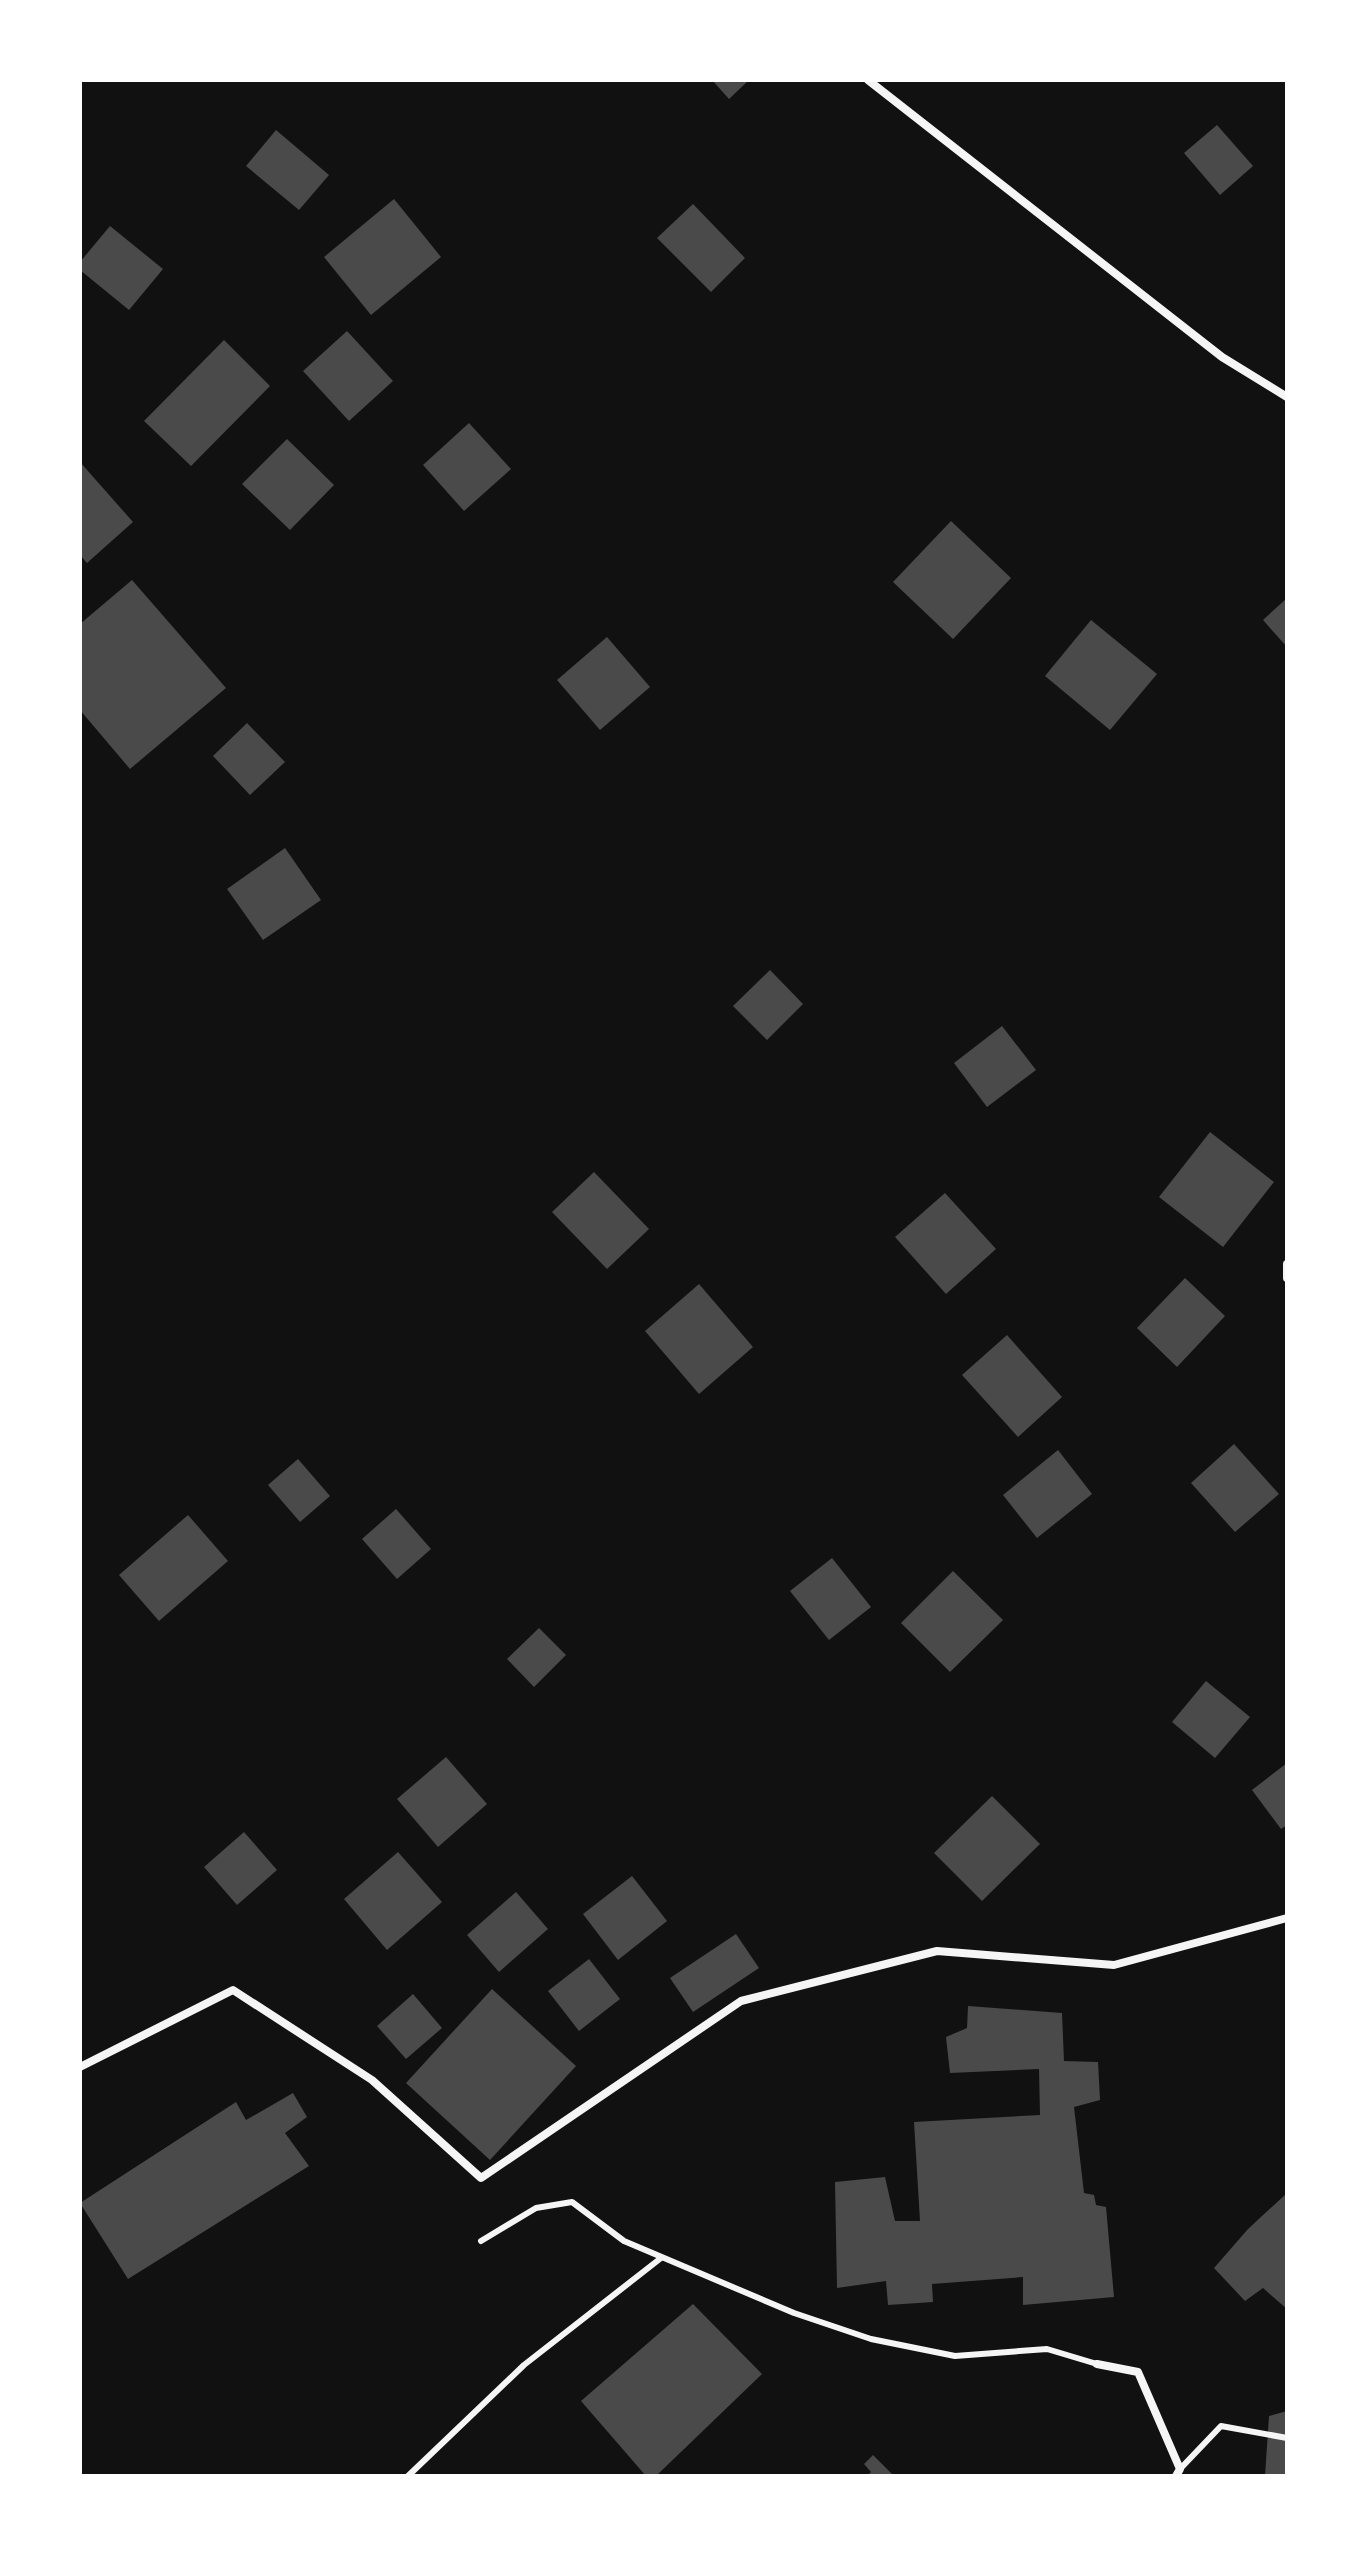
<svg xmlns="http://www.w3.org/2000/svg" width="1367" height="2556" font-family="Barlow,sans-serif">
	<style>
		.building { fill: #4a4a4a }
		.lines { fill: none; stroke-linecap: round; stroke-linejoin: round }
		.service { stroke: #f5f5f5; stroke-width: 6 }
		.minor { stroke: #f5f5f5; stroke-width: 8 }
	</style>
	<rect width="100%" height="100%" fill="#111"/>
	<g class="building">
		<path d="M712 80H749L729 99Z"/>
		<path d="M1217 125 1253 166 1220 195 1184 153Z"/>
		<path d="M276 130 329 175 299 210 246 166Z"/>
		<path d="M394 199 441 257 371 315 324 257Z"/>
		<path d="M693 204 745 258 711 292 657 238Z"/>
		<path d="M110 226 163 269 129 310 80 270V262Z"/>
		<path d="M347 331 393 381 349 421 303 371Z"/>
		<path d="M224 340 270 386 191 466 144 421Z"/>
		<path d="M469 423 511 469 464 511 423 465Z"/>
		<path d="M287 439 334 485 290 530 242 484Z"/>
		<path d="M80 462 133 522 87 563 80 555Z"/>
		<path d="M951 521 1011 578 953 639 893 582Z"/>
		<path d="M132 580 226 688 130 769 80 710V624Z"/>
		<path d="M1287 598V647L1263 620Z"/>
		<path d="M1091 620 1157 674 1110 730 1045 676Z"/>
		<path d="M607 637 650 687 600 730 557 680Z"/>
		<path d="M247 723 285 762 250 795 213 756Z"/>
		<path d="M285 848 321 900 263 940 227 889Z"/>
		<path d="M770 970 803 1004 767 1040 733 1006Z"/>
		<path d="M1002 1026 1036 1070 987 1107 954 1063Z"/>
		<path d="M1210 1132 1274 1182 1223 1247 1159 1197Z"/>
		<path d="M594 1172 649 1229 607 1269 552 1212Z"/>
		<path d="M945 1193 996 1249 946 1294 895 1237Z"/>
		<path d="M1185 1278 1225 1316 1177 1367 1137 1328Z"/>
		<path d="M699 1284 753 1347 699 1394 645 1331Z"/>
		<path d="M1007 1335 1062 1397 1018 1437 962 1375Z"/>
		<path d="M1234 1444 1279 1494 1235 1532 1191 1483Z"/>
		<path d="M1058 1450 1092 1494 1037 1538 1003 1495Z"/>
		<path d="M298 1459 330 1496 300 1522 268 1485Z"/>
		<path d="M396 1509 431 1549 397 1579 362 1539Z"/>
		<path d="M188 1515 228 1561 159 1621 119 1575Z"/>
		<path d="M832 1558 871 1607 829 1640 790 1591Z"/>
		<path d="M953 1571 1003 1620 950 1672 901 1623Z"/>
		<path d="M539 1628 566 1655 534 1687 507 1659Z"/>
		<path d="M1206 1681 1250 1717 1215 1758 1172 1722Z"/>
		<path d="M446 1757 487 1804 438 1847 397 1799Z"/>
		<path d="M1287 1763V1825L1281 1829 1252 1790Z"/>
		<path d="M992 1796 1040 1844 982 1901 934 1853Z"/>
		<path d="M244 1832 277 1870 237 1905 204 1867Z"/>
		<path d="M398 1852 442 1902 387 1950 344 1899Z"/>
		<path d="M632 1876 667 1921 618 1960 583 1914Z"/>
		<path d="M516 1892 548 1929 499 1972 467 1935Z"/>
		<path d="M736 1934 759 1968 693 2012 670 1978Z"/>
		<path d="M589 1959 620 1999 579 2031 548 1991Z"/>
		<path d="M492 1989 576 2066 490 2160 406 2083Z"/>
		<path d="M413 1994 442 2028 406 2059 377 2026Z"/>
		<path d="M968 2006 1062 2013 1064 2061 1098 2062 1100 2100 1074 2107 1084 2193 1094 2195 1096 2205 1106 2207 1114 2297 1023 2305V2277L932 2284 933 2302 888 2305 886 2281 837 2288 835 2182 885 2177 895 2221H920L914 2122 1040 2115 1039 2069 950 2073 946 2037 967 2028Z"/>
		<path d="M293 2093 307 2117 285 2133 309 2166 128 2279 80 2203 236 2102 246 2120Z"/>
		<path d="M1287 2193V2309L1263 2288 1245 2301 1214 2268 1248 2229Z"/>
		<path d="M693 2304 762 2374 656 2476H646L581 2401Z"/>
		<path d="M1287 2411V2476H1265L1269 2416Z"/>
		<path d="M873 2455 894 2476H867L871 2472 864 2464Z"/>
	</g>
	<g class="lines">
		<g class="service">
			<path d="M481 2241 536 2208 572 2202 624 2241 794 2313 871 2339 955 2356 1047 2349 1097 2364"/>
			<path d="M1180 2469 1221 2426 1287 2438"/>
			<path d="M408 2476 524 2365 661 2258"/>
		</g>
		<g class="minor">
			<path d="M868 80 1222 357 1287 397"/>
			<path d="M1287 1264V1278"/>
			<path d="M80 2067 233 1990 372 2080 481 2178 741 2001 937 1951 1114 1965 1287 1918"/>
			<path d="M1097 2364 1138 2372 1180 2469 1176 2476"/>
		</g>
	</g>
	<rect width="1367" height="2556" fill="none" stroke="#ffffff" stroke-width="164"/>
</svg>
